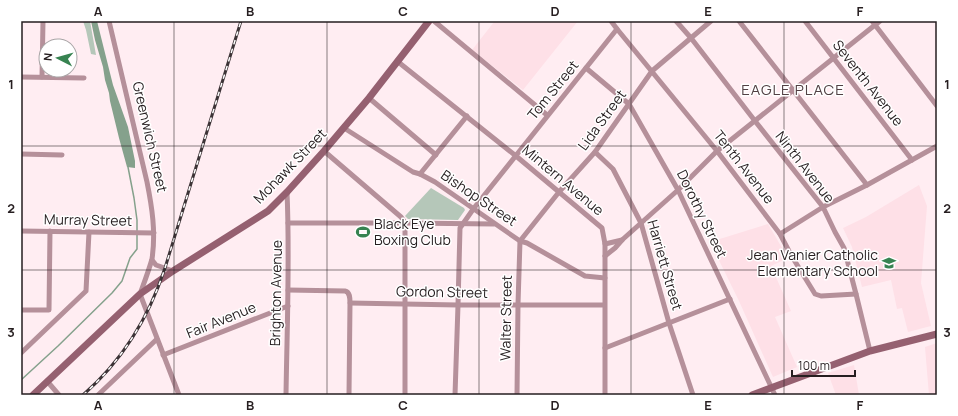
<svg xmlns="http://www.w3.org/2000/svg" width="958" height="416" viewBox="0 0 958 416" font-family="Manrope,sans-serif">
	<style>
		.built { fill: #fee0e7 }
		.green { fill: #b5c7b9 }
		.water { fill: #85a18c }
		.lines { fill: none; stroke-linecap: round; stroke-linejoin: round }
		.stream { stroke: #85a18c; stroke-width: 1.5 }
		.street { stroke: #b5909a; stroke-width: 5 }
		.secondary { stroke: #956070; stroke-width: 7 }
		.rail-casing { stroke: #3c3336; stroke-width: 3 }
		.rail { stroke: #fff; stroke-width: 1.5; stroke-dasharray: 4.5; stroke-linecap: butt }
		.grid { fill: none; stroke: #261e20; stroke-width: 1; stroke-opacity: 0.55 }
		.labels { text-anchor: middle; stroke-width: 3; stroke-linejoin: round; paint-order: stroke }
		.street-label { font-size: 14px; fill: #261e20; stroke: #fff }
		.poi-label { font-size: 14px; fill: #261e20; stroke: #fff; text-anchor: start }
		.neighbourhood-label { font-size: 15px; letter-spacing: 1px; fill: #514044; stroke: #fff }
		.neatline { fill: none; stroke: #261e20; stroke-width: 1.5 }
		.grid-label { font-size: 13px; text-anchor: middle; font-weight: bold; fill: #261e20 }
	</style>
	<rect width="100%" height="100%" fill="#ffedf2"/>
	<g class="built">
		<path d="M 493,21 L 578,21 L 523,90 L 472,50 L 494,22 Z"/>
		<path d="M 919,185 L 927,206 L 921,283 L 931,326 L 908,332 L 902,308 L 897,309 L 891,280 L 862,287 L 852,247 L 843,228 L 866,217 Z"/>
		<path d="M 768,224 L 788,258 L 771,266 L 791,311 L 775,317 L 797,367 L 773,377 L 739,301 L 710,242 Z"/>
		<path d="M 937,343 L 937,395 L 929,395 L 925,347 Z"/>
		<path d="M 854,365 L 859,395 L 836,395 L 828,373 Z"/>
	</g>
	<g class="green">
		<path d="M 83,21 L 90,21 L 96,55 L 91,54 L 86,30 Z"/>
		<path d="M 431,188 L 464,208 L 465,210 L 458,220 L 408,219 L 405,216 Z"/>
	</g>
	<path class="water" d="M 91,21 L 97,21 L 113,85 L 128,127 L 135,161 L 135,168 L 127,167 L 119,138 L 110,101 L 109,93 L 105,80 L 103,67 L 95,40 Z"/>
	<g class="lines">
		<path class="stream" d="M 21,380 L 58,346 L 112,293 L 122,281 L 130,258 L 137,249 L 137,220 L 134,198 L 128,167"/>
		<g class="street">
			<path d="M 109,21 L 147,182 C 152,207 156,232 152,259 C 149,270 144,283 140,294 L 179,395"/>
			<path d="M 434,21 L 547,115"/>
			<path d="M 611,21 L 617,29 L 717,151 L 780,234 L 791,255 L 815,294 L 821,296 L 856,294"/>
			<path d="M 676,21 L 691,38 L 755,121 L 823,207 L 835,232 L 844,248 L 856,294 L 870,351"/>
			<path d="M 739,21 L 867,185"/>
			<path d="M 805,21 L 912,160"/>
			<path d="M 872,21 L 937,106"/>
			<path d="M 397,61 L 516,156 L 602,228 L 605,244 L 605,395"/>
			<path d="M 586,68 L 629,104 L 678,190 L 775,395"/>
			<path d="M 21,77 L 84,78"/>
			<path d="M 42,77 L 43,21"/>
			<path d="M 369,98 L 436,155"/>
			<path d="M 344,128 L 413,172 L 420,174 L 435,182 L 520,241 L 527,243 L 585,276 L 605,278"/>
			<path d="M 324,151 L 401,217 L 405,223 L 405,395"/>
			<path d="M 595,152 L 613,169 L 641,223 L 669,323 L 693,395"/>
			<path d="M 21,154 L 62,155"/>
			<path d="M 420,174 L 467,116"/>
			<path d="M 288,223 L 405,223 L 494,224"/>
			<path d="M 21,231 L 154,233"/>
			<path d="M 780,234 L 823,207 L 867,185 L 937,146"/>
			<path d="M 520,241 L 559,192 L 595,152 L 652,71 L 711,21"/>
			<path d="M 605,244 L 622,240"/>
			<path d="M 605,256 L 615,248 L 622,240 L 678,190 L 717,151 L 880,21"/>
			<path d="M 152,260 L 156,265 L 173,271"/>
			<path d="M 288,290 L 345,291 C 350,292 350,298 350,303 L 349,395"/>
			<path d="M 350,303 L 458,305 L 604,305"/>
			<path d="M 21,310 L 49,310 L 50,231"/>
			<path d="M 605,348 L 730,299"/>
			<path d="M 21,353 L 86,291 L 89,232"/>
			<path d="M 163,355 L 288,306"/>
			<path d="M 47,381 L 59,395"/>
			<path d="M 98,395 L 157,339"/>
			<path d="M 286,395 C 287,327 290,259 287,192"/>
			<path d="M 455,395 L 458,305 L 460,228 L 474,208 L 617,29"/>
			<path d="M 517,395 L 518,304 L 520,241"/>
		</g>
		<g class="secondary">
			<path d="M 33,395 L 140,294 L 173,271 L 268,211 L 287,192 L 324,151 L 369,98 L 429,21"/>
			<path d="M 752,395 L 870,351 L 937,334"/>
		</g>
		<defs>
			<path id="rail" d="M 83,395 C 122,361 149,317 165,268 L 241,21"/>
		</defs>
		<use href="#rail" class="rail-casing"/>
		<use href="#rail" class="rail"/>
	</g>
	<path class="grid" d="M 174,21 L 174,395M 327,21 L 327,395M 479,21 L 479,395M 631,21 L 631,395M 784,21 L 784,395M 21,146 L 937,146M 21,270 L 937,270"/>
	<defs>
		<symbol id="stadium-bare" viewBox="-9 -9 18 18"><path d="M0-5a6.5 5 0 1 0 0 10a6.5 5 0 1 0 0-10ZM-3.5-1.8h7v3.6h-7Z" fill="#378351" stroke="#fff" stroke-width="2.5" paint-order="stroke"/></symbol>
		<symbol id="school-bare" viewBox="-9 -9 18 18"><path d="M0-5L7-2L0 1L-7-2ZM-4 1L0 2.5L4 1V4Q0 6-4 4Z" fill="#378351" stroke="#fff" stroke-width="2.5" paint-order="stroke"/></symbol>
	</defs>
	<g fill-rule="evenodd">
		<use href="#stadium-bare" x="353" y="222" width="20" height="20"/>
		<use href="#school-bare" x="879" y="253" width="20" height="20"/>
	</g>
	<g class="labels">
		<g class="street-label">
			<text transform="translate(868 83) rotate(52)" y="5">Seventh Avenue</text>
			<text transform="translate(553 90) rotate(-51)" y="5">Tom Street</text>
			<text transform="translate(602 120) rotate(-54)" y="5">Lida Street</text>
			<text transform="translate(150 137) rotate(77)" y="5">Greenwich Street</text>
			<text transform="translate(290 166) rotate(-46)" y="5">Mohawk Street</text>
			<text transform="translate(744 167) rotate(52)" y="5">Tenth Avenue</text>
			<text transform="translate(805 167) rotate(52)" y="5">Ninth Avenue</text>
			<text transform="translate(563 180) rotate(40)" y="5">Mintern Avenue</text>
			<text transform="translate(479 198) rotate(34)" y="5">Bishop Street</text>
			<text transform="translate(702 214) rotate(64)" y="5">Dorothy Street</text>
			<text transform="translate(88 220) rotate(1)" y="5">Murray Street</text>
			<text transform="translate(665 265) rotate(74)" y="5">Harriett Street</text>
			<text transform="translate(442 292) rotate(1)" y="5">Gordon Street</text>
			<text transform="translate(276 293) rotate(-89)" y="5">Brighton Avenue</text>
			<text transform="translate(506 318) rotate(-89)" y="5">Walter Street</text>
			<text transform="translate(221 320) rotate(-22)" y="5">Fair Avenue</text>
		</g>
		<g class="poi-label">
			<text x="374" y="229">Black Eye<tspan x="374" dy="16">Boxing Club</tspan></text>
			<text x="878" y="260" text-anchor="end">Jean Vanier Catholic<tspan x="878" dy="16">Elementary School</tspan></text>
		</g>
		<g class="neighbourhood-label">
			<text x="793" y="95">EAGLE PLACE</text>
		</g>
	</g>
	<rect width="958" height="416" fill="none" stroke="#ffffff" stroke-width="44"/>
	<g transform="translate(58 58) rotate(276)"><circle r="19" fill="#ffffff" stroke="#a8a5a6"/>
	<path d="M0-3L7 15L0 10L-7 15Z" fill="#378351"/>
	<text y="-6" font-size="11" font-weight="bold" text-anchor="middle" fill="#261e20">N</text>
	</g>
	<path d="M792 370v6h63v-6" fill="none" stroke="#261e20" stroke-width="2"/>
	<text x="798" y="370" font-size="12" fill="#261e20" stroke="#ffffff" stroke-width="3" paint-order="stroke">100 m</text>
	<rect x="22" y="22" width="914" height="372" class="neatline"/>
	<g class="grid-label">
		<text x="98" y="16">A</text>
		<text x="250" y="16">B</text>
		<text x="403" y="16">C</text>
		<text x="555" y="16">D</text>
		<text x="708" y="16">E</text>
		<text x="860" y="16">F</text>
		<text x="11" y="89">1</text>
		<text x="947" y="89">1</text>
		<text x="11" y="213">2</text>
		<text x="947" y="213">2</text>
		<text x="11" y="337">3</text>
		<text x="947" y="337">3</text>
		<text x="98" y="410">A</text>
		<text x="250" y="410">B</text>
		<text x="403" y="410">C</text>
		<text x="555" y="410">D</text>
		<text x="708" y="410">E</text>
		<text x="860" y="410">F</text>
	</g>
</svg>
